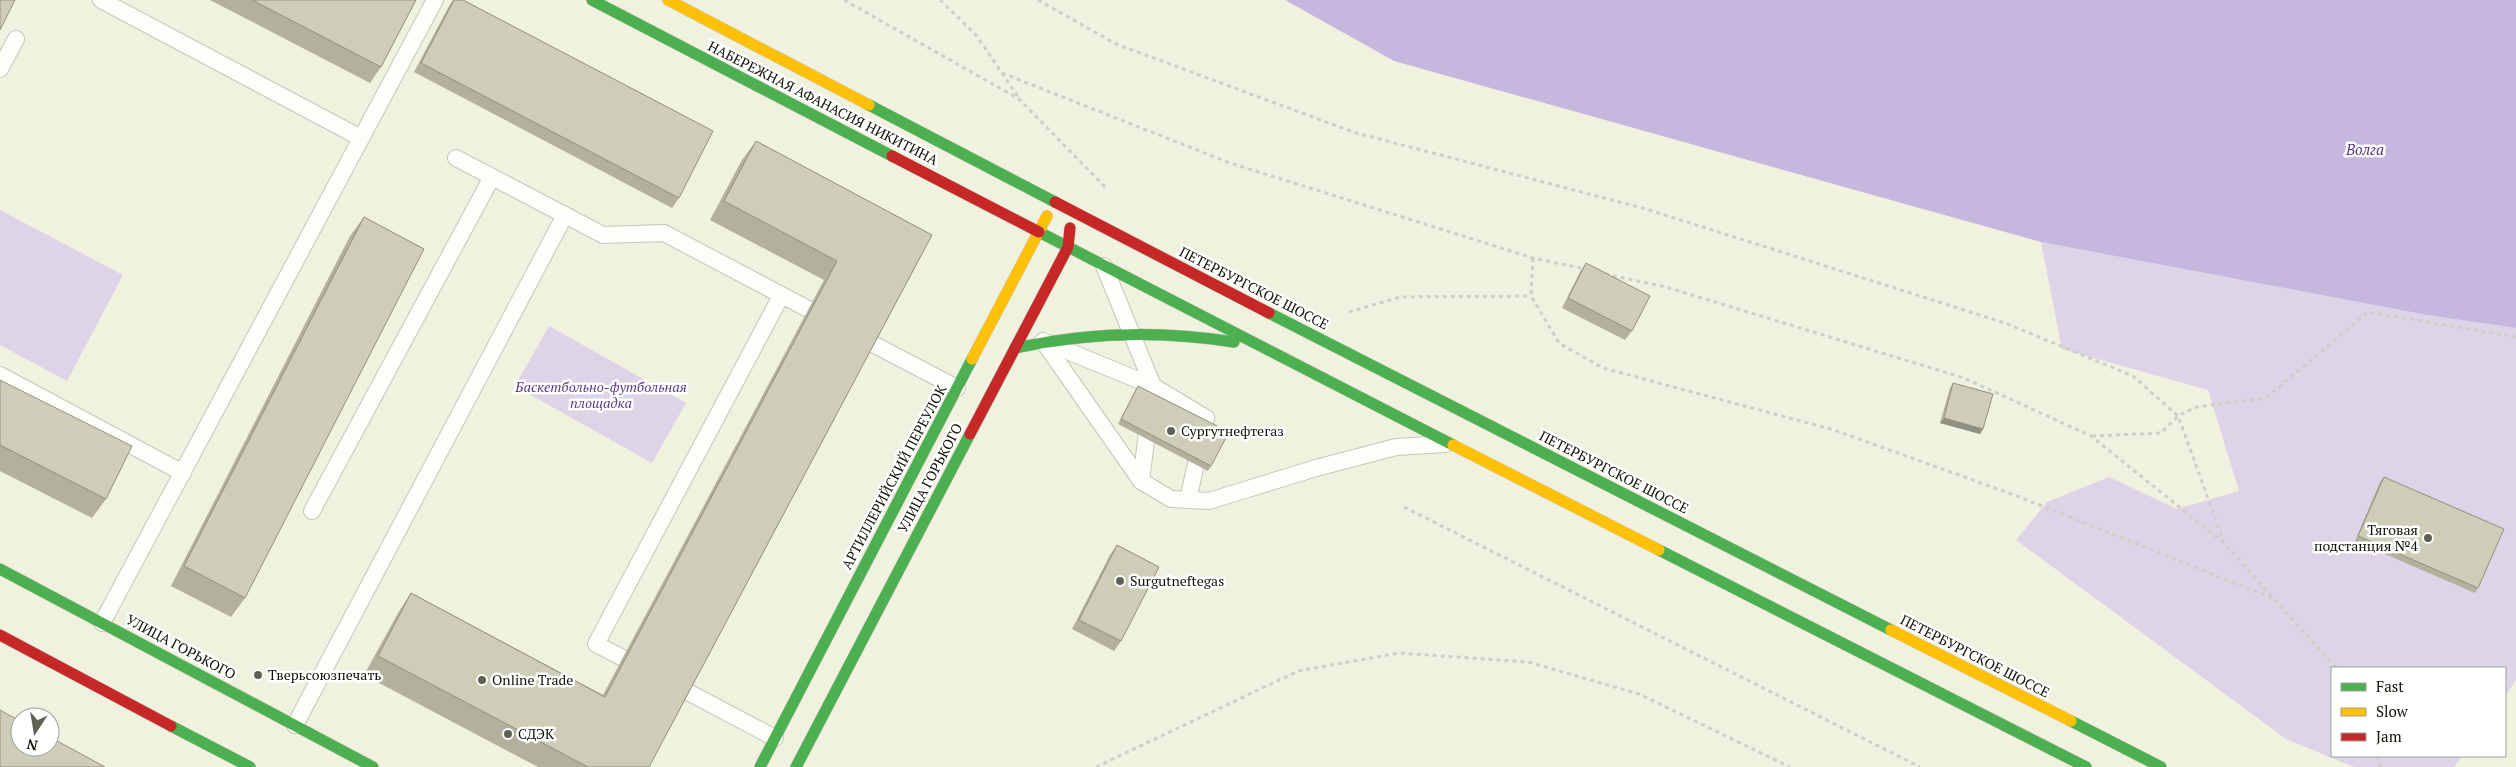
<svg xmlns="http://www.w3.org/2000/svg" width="2516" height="767" viewBox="0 0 2516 767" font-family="'PT Serif',serif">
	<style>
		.green { fill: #dcd4e7 }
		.water { fill: #c6b7df }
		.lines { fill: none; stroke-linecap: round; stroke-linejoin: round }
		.lane-casing { stroke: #c6c7b8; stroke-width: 18 }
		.fast-casing { stroke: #c6c7b8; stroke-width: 12 }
		.slow-casing { stroke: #c6c7b8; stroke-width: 12 }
		.jam-casing { stroke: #c6c7b8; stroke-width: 12 }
		.path { stroke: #cfcfca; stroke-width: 3; stroke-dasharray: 4 4; stroke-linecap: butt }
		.lane { stroke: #fdfdfa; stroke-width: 16 }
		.fast { stroke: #4caf50; stroke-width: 11 }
		.slow { stroke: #ffc107; stroke-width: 11 }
		.jam { stroke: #c62828; stroke-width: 11 }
		.wall { fill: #b1b19e }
		.shaded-wall { fill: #909081 }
		.building { fill: #ceceb8; stroke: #909081 }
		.poi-dot { fill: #606053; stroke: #fff; stroke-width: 2 }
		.labels { text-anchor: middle; stroke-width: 5; stroke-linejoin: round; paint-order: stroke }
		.street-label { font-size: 14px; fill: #121207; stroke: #fff }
		.park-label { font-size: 14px; font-style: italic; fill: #5a3b89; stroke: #fff }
		.poi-label { font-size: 14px; fill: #121207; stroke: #fff; text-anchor: start }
		.water-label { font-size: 15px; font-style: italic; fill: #543583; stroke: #fff }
	</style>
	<rect width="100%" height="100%" fill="#f1f1e0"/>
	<g class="green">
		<path d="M 0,210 L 123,275 L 67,381 L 0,345 Z"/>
		<path d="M 2041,242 L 2427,315 L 2516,328 L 2516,680 L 2505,696 L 2505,668 L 2332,668 L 2332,756 L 2462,756 L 2454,767 L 2354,767 L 2286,739 L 2016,540 L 2047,502 L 2109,477 L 2177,509 L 2239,491 L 2208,390 L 2062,349 Z"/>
		<path d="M 549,326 L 686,403 L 652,463 L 515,386 Z"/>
	</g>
	<path class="water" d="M 1285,0 L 2516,0 L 2516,328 L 2427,315 L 2041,242 L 1394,61 Z"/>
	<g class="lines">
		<defs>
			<g id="lane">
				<path d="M 101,0 L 361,138"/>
				<path d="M 0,69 L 16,39"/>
				<path d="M 456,158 L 603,235 L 664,233 L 808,309"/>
				<path d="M 1104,266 L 1153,386 L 1152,392"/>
				<path d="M 1043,341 L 1141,481 L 1171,499 L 1209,501 L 1316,468 L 1396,447 L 1445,444"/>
				<path d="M 871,343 L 957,388"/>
				<path d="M 1048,343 L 1153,386 L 1206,418 L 1188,500"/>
				<path d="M 0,375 L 183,473"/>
				<path d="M 1141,481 L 1149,417"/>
				<path d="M 312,511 L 492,177"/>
				<path d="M 102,623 L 435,0"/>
				<path d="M 623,658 L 596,644 L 781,296"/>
				<path d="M 686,691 L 775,738"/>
				<path d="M 295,725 L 565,215"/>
			</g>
			<g id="fast">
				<path d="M 592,0 L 892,156"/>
				<path d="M 869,105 L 1055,202"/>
				<path d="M 1039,232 L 1453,445"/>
				<path d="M 1269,313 L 1891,630"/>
				<path d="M 1015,348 C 1089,332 1160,330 1234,342"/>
				<path d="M 1659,550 L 2086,767"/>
				<path d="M 0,569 L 373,767"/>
				<path d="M 2071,721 L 2161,767"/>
				<path d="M 171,726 L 250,767"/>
				<path d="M 760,767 L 972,359"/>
				<path d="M 796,767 L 970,434"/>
			</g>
			<g id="slow">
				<path d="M 668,0 L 869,105"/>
				<path d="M 972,359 L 1047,216"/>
				<path d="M 1453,445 L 1659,550"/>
				<path d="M 1891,630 L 2071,721"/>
			</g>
			<g id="jam">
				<path d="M 892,156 L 1039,232"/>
				<path d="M 1055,202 L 1269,313"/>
				<path d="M 970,434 L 1068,247 L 1070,228"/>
				<path d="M 0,635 L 171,726"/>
			</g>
		</defs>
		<use href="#lane" class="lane-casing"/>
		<use href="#fast" class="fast-casing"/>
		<use href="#slow" class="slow-casing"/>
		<use href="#jam" class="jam-casing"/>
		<g class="path">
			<path d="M 844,0 L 1019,99 L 1106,188"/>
			<path d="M 940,0 L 976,35 L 1019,98"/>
			<path d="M 1038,0 L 1116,44 L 1353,132 L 1646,209 L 2005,323 L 2133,376 L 2178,416 L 2224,542"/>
			<path d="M 1002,73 L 1230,163 L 1533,258 L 1585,269"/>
			<path d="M 1533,258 L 1531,296 L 1559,343 L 1603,368 L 1834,430 L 2017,496 L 2272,598"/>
			<path d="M 1605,274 L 1666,287 L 1964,378 L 2091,436 L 2224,543 L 2336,668"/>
			<path d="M 1349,312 L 1400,297 L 1531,296"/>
			<path d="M 2092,436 L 2161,433 L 2178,416 L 2196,407 L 2266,398 L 2368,312 L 2516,337"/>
			<path d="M 1404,507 L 1920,767"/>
			<path d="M 2377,756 L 2381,767"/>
			<path d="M 1096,767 L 1298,671 L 1399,653 L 1528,662 L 1639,694 L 1790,767"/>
		</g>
		<use href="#lane" class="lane"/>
		<use href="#fast" class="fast"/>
		<use href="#slow" class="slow"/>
		<use href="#jam" class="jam"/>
	</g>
	<g class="wall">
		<path d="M 210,0 L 416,0 L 381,67 L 370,83 Z"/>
		<path d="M 453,0 L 463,0 L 679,198 L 672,208 L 414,72 L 449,6 Z"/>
		<path d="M 756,141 L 932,235 L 649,767 L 538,767 L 364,675 L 398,613 L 411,593 L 603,695 L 824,280 L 710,220 L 742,160 Z"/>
		<path d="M 364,217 L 245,598 L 231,617 L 171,586 L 350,236 Z"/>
		<path d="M 1586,263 L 1632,331 L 1625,340 L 1562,308 L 1580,272 Z"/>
		<path d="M 0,380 L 106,499 L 92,518 L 0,471 Z"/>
		<path d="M 1953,383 L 1980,434 L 1940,423 L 1950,388 Z"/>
		<path d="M 1138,386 L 1211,466 L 1208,471 L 1118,424 L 1135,391 Z"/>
		<path d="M 2384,477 L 2478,588 L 2475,593 L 2355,541 L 2380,482 Z"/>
		<path d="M 1117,545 L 1121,641 L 1114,651 L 1072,629 L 1110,555 Z"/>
	</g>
	<path class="shaded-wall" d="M 1944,418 L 1983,429 L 1980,434 L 1940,423 Z"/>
	<g class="building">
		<path d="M 0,0 L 15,0 L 0,30 Z"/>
		<path d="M 252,0 L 416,0 L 381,67 Z"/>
		<path d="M 454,0 L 463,0 L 713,131 L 679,198 L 421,63 Z"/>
		<path d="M 756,141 L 932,235 L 649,767 L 588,767 L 378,656 L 411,593 L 605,697 L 837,261 L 724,201 Z"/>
		<path d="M 364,217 L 424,249 L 245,598 L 184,566 Z"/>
		<path d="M 1586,263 L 1650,296 L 1632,331 L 1568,298 Z"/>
		<path d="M 0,380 L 132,446 L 106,499 L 0,445 Z"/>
		<path d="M 1953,383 L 1993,394 L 1983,429 L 1944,418 Z"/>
		<path d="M 1138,386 L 1229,432 L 1211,466 L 1121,419 Z"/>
		<path d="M 2384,477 L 2504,529 L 2478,588 L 2358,536 Z"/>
		<path d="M 1117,545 L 1159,567 L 1121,641 L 1079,620 Z"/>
		<path d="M 0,710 L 20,721 L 20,747 L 50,747 L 50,737 L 105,767 L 0,767 Z"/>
	</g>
	<g class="poi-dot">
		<circle cx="1171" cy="431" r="5"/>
		<circle cx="2428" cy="538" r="5"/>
		<circle cx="1120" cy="581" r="5"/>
		<circle cx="258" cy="675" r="5"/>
		<circle cx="482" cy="680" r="5"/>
		<circle cx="508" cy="734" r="5"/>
	</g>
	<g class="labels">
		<g class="street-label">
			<text transform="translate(823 103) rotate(27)" y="5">НАБЕРЕЖНАЯ АФАНАСИЯ НИКИТИНА</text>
			<text transform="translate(1254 288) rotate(27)" y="5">ПЕТЕРБУРГСКОЕ ШОССЕ</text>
			<text transform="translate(1614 472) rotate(27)" y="5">ПЕТЕРБУРГСКОЕ ШОССЕ</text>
			<text transform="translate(894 477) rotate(-62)" y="5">АРТИЛЛЕРИЙСКИЙ ПЕРЕУЛОК</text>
			<text transform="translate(930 478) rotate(-62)" y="5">УЛИЦА ГОРЬКОГО</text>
			<text transform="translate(181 647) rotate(28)" y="5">УЛИЦА ГОРЬКОГО</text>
			<text transform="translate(1975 656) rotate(27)" y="5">ПЕТЕРБУРГСКОЕ ШОССЕ</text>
		</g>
		<g class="park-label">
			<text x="601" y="392">Баскетбольно-футбольная<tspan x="601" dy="16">площадка</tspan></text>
		</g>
		<g class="poi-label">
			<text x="1181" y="436">Сургутнефтегаз</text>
			<text x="2418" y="535" text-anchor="end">Тяговая<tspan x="2418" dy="16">подстанция №4</tspan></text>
			<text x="1130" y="586">Surgutneftegas</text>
			<text x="268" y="680">Тверьсоюзпечать</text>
			<text x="492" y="685">Online Trade</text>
			<text x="518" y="739">СДЭК</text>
		</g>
		<g class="water-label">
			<text x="2365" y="155">Волга</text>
		</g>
	</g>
	<rect x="2331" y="667" width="175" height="90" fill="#ffffff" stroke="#a0a09c"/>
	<rect x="2341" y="683" width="25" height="8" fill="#4caf50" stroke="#a0a09c"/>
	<text x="2376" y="692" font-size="15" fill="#121207">Fast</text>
	<rect x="2341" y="708" width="25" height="8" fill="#ffc107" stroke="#a0a09c"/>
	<text x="2376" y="717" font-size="15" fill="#121207">Slow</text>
	<rect x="2341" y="733" width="25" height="8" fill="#c62828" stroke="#a0a09c"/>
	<text x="2376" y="742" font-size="15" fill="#121207">Jam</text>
	<g transform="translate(35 732) rotate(192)"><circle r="24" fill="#ffffff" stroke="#a0a09c"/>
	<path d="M0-4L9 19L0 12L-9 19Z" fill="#606053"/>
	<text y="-8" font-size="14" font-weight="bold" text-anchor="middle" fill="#121207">N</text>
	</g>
</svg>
